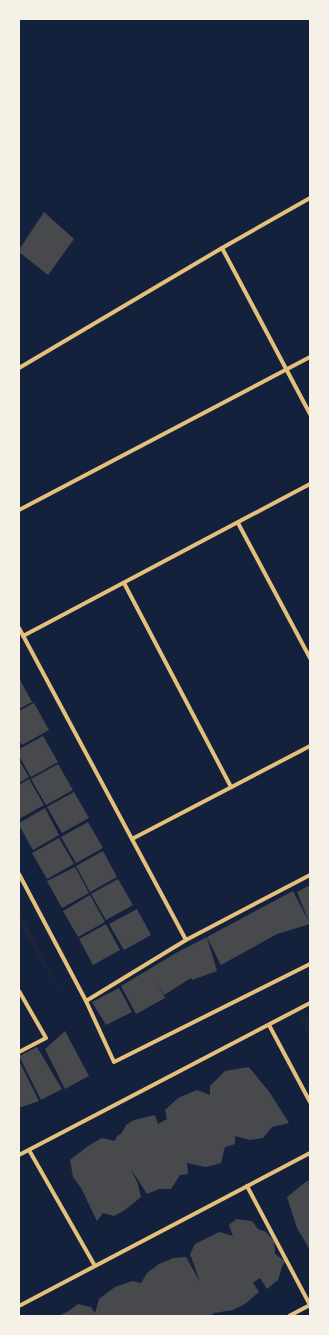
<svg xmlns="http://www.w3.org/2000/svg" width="329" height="1335" viewBox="0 0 329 1335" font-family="Barlow,sans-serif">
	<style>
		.green { fill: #1d2539 }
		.building { fill: #48494c }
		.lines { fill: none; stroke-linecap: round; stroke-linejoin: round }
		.minor { stroke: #e5c07b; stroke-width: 4 }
	</style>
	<rect width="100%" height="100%" fill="#14213d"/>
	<g class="green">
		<path d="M 19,911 L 69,1008 L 19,923 Z"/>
		<path d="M 310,1014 L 310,1040 L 299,1020 Z"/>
	</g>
	<g class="building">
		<path d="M 44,212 L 74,239 L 48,275 L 19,252 L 19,250 Z"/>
		<path d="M 19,678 L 32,702 L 19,709 Z"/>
		<path d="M 34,703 L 49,730 L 22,745 L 19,740 L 19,711 Z"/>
		<path d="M 43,736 L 58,762 L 31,777 L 19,756 L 19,749 Z"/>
		<path d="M 19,760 L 29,777 L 19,783 Z"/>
		<path d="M 58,764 L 73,790 L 46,805 L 31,779 Z"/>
		<path d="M 29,779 L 44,805 L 19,819 L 19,785 Z"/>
		<path d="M 74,792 L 89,818 L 62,833 L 47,807 Z"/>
		<path d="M 45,808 L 59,835 L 33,850 L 19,825 L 19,823 Z"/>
		<path d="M 88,822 L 103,848 L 76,863 L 61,837 Z"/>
		<path d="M 59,838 L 74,864 L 47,879 L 32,853 Z"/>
		<path d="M 103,851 L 117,877 L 90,892 L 76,866 Z"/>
		<path d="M 75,867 L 89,893 L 62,908 L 47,881 Z"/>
		<path d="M 118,879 L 133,905 L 106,920 L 91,894 Z"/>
		<path d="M 310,885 L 310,924 L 277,934 L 221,965 L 207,937 L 293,891 L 309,922 L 297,892 Z"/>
		<path d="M 90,895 L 105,922 L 78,937 L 63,911 Z"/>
		<path d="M 137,909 L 151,935 L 124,950 L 109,924 Z"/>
		<path d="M 106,924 L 120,950 L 93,965 L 79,939 Z"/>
		<path d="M 207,937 L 217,971 L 192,980 L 191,978 L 164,995 L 155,979 L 165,998 L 136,1014 L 121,986 L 176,953 Z"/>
		<path d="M 119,988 L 132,1012 L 106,1025 L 92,1002 Z"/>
		<path d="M 65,1031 L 89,1076 L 65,1089 L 45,1049 Z"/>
		<path d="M 37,1047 L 62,1089 L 41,1100 L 19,1056 Z"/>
		<path d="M 19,1061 L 39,1101 L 19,1108 Z"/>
		<path d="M 249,1067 L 270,1093 L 289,1123 L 272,1127 L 263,1138 L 250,1140 L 235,1136 L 235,1144 L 225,1147 L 221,1163 L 206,1167 L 187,1163 L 188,1174 L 180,1175 L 171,1189 L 159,1189 L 147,1194 L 131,1169 L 138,1184 L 141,1197 L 125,1210 L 114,1216 L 103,1213 L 97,1221 L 81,1188 L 73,1177 L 70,1160 L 88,1146 L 102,1138 L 115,1141 L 117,1136 L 122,1133 L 126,1125 L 134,1120 L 155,1115 L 158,1124 L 167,1119 L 165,1110 L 178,1098 L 197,1090 L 210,1095 L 210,1086 L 225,1071 Z"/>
		<path d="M 307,1181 L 310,1181 L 310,1250 L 297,1228 L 287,1197 Z"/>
		<path d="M 236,1219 L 252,1221 L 258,1229 L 266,1232 L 274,1241 L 275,1254 L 285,1261 L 282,1267 L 278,1280 L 267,1289 L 260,1278 L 253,1283 L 259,1292 L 245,1304 L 233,1310 L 214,1313 L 210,1316 L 58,1316 L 67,1312 L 78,1304 L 91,1307 L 95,1313 L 99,1299 L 115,1287 L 132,1281 L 141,1283 L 147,1273 L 159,1264 L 173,1258 L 186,1257 L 200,1282 L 190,1254 L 195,1244 L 219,1232 L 233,1236 L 229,1225 Z"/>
	</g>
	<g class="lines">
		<g class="minor">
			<path d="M 222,248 L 310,414"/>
			<path d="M 19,368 L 222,248 L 310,198"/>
			<path d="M 19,510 L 310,357"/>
			<path d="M 238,523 L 310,658"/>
			<path d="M 124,583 L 231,787"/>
			<path d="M 19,628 L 186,940 L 310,875"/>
			<path d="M 23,636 L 310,484"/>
			<path d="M 132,839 L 310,746"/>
			<path d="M 19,874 L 86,1001 L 186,940"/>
			<path d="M 19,991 L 46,1038 L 19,1052"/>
			<path d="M 86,1001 L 114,1062 L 310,964"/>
			<path d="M 269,1025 L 310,1102"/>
			<path d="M 29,1150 L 95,1266"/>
			<path d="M 19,1155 L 310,1003"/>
			<path d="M 247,1186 L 310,1305"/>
			<path d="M 19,1306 L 310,1153"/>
			<path d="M 289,1316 L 310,1305"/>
		</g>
	</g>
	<rect width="329" height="1335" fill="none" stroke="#f6f1e7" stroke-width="40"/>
</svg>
